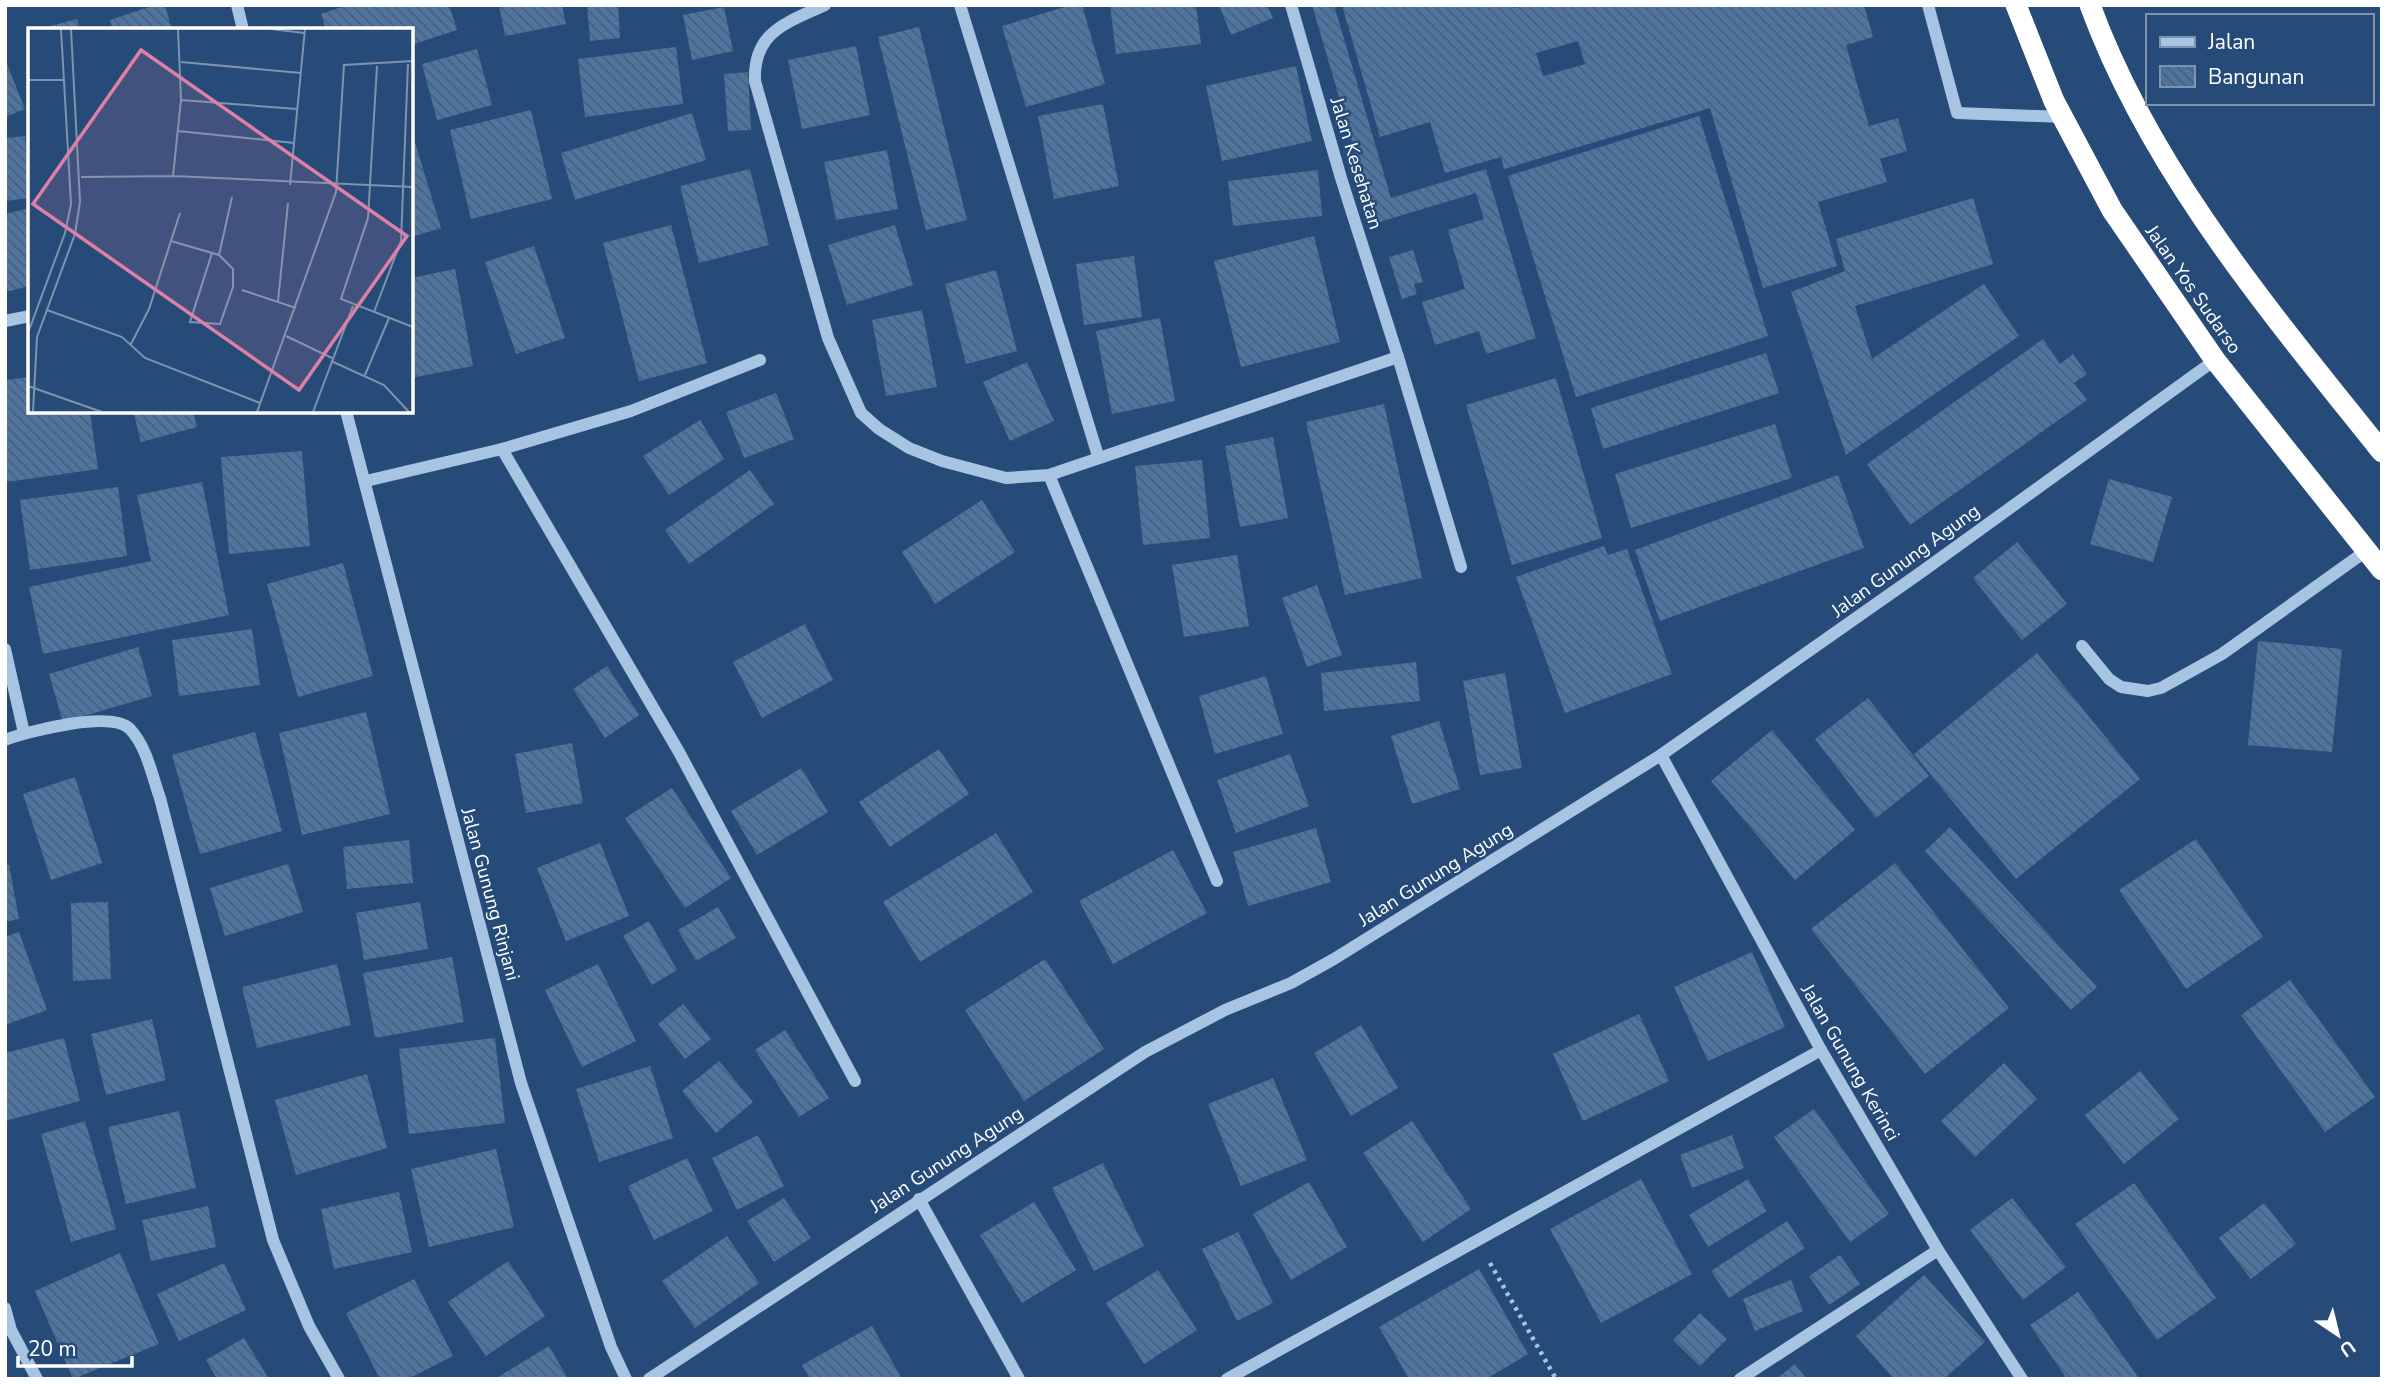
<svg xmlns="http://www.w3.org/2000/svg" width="2387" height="1384" viewBox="0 0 2387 1384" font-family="'Nunito Sans',sans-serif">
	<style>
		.building { fill: url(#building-back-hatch); fill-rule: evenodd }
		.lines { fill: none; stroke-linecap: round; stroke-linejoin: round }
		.path { stroke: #a8c4e3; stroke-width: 4.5; stroke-dasharray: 3.5 5; stroke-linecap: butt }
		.minor { stroke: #a8c4e3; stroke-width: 12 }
		.highway { stroke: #fff; stroke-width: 21 }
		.labels { text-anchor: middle; stroke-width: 5; stroke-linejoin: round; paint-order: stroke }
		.street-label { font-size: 19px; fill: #fff; stroke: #264b78 }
		.inset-road { fill: none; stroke: #7d93ae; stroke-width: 2 }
		.view { fill: #dd80a5; fill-opacity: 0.15; stroke: #dd80a5; stroke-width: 3.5 }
		.inset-edge { fill: none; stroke: #fff; stroke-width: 3.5 }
	</style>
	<defs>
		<pattern id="building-back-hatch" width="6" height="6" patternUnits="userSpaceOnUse" patternTransform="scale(1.75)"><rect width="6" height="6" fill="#4e75a1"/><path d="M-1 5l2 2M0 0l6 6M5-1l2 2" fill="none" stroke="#4d5e72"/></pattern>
	</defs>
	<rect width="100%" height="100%" fill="#264b78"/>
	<g class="building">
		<path d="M 155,5 L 165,5 L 172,30 L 113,30 L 110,20 Z"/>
		<path d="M 347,5 L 449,5 L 457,30 L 411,45 L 411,30 L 326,30 L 321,14 Z"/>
		<path d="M 499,5 L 562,5 L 566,24 L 505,36 Z"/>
		<path d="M 587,5 L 618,5 L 620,38 L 590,41 Z"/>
		<path d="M 1071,5 L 1082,5 L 1105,84 L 1026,107 L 1002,26 Z"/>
		<path d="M 1110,5 L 1196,5 L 1201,44 L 1116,54 Z"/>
		<path d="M 1219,5 L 1267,5 L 1273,18 L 1231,35 Z"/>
		<path d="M 1312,5 L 1334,5 L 1391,198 L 1486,169 L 1536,338 L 1486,354 L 1479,331 L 1435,345 L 1422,302 L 1465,289 L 1448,230 L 1484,219 L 1476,193 L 1376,223 Z"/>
		<path d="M 1342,5 L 1513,5 L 1514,8 L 1524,5 L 1864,5 L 1873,37 L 1846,45 L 1863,105 L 1869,126 L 1898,118 L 1907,151 L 1880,159 L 1887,182 L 1818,202 L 1837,266 L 1763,288 L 1710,108 L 1504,169 L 1501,157 L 1445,173 L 1430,122 L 1380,137 ZM 1578,41 L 1585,64 L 1543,76 L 1536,53 Z"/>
		<path d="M 724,7 L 733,51 L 692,60 L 683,15 Z"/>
		<path d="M 77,19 L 80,30 L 39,30 L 39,29 Z"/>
		<path d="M 919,27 L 967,220 L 926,230 L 878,37 Z"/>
		<path d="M 856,46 L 870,115 L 802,129 L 788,60 Z"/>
		<path d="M 676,47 L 683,104 L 585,117 L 578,59 Z"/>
		<path d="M 477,49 L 492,105 L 437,120 L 422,64 Z"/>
		<path d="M 5,59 L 25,109 L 5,117 Z"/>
		<path d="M 1296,66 L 1312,141 L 1222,161 L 1206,86 Z"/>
		<path d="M 748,72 L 751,130 L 728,131 L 724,74 Z"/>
		<path d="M 1103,104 L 1119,186 L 1054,199 L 1038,116 Z"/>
		<path d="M 531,110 L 552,199 L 471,219 L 450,130 Z"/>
		<path d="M 692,113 L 706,160 L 575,200 L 561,153 Z"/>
		<path d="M 1699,116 L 1768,336 L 1576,397 L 1508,176 Z"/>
		<path d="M 25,136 L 30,198 L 5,201 L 5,138 Z"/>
		<path d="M 414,139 L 441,228 L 411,237 L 411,140 Z"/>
		<path d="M 887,150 L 898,209 L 836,220 L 824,162 Z"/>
		<path d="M 750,169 L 769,245 L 699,263 L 680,186 Z"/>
		<path d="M 1318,170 L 1322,216 L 1233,226 L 1228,181 Z"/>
		<path d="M 1973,198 L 1993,264 L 1855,306 L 1872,359 L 1984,284 L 2019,336 L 1846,455 L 1791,292 L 1845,271 L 1836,239 Z"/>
		<path d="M 30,208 L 30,286 L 5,292 L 5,214 Z"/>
		<path d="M 671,225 L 707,363 L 639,381 L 603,243 Z"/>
		<path d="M 895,225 L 913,285 L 847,305 L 828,245 Z"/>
		<path d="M 1314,236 L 1340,342 L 1241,367 L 1214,261 Z"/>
		<path d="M 534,246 L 565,338 L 516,354 L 485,262 Z"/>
		<path d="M 1413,250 L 1423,282 L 1414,284 L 1417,294 L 1402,299 L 1389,257 Z"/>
		<path d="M 1134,256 L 1142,317 L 1084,325 L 1076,264 Z"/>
		<path d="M 455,269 L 473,366 L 411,378 L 411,278 Z"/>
		<path d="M 996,270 L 1017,351 L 966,364 L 945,284 Z"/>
		<path d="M 922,310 L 937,387 L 886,396 L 872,320 Z"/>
		<path d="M 1160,318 L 1175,401 L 1112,414 L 1096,331 Z"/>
		<path d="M 2043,339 L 2060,364 L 2073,354 L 2087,374 L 2074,383 L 2087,400 L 1910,525 L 1867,464 Z"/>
		<path d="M 1766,353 L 1779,393 L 1603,449 L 1591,408 Z"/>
		<path d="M 1027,362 L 1054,421 L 1010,441 L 983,382 Z"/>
		<path d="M 30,377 L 30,411 L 90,411 L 98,469 L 7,482 L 5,380 Z"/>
		<path d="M 1556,378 L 1602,538 L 1512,565 L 1466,405 Z"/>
		<path d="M 776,393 L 794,439 L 744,458 L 726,412 Z"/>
		<path d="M 1384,404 L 1422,578 L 1345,595 L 1306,422 Z"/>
		<path d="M 133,411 L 193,411 L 197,427 L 141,442 Z"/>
		<path d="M 700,420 L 724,459 L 669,495 L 643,456 Z"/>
		<path d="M 1775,424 L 1792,478 L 1631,528 L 1615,474 Z"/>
		<path d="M 1273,437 L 1288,518 L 1240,527 L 1225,446 Z"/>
		<path d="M 302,451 L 310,546 L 229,554 L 221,457 Z"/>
		<path d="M 1202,460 L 1210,538 L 1143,545 L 1135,466 Z"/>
		<path d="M 750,470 L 774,504 L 689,564 L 665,530 Z"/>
		<path d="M 1838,475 L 1864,548 L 1660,621 L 1635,550 Z"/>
		<path d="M 2109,479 L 2172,497 L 2153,562 L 2090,544 Z"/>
		<path d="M 202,482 L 229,615 L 43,654 L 29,587 L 151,561 L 137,495 Z"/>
		<path d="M 118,487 L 127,556 L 30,570 L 20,500 Z"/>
		<path d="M 982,500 L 1015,552 L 935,604 L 902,552 Z"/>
		<path d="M 2017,542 L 2067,604 L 2022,640 L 1973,578 Z"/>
		<path d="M 1604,546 L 1608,555 L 1627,549 L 1672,674 L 1565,713 L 1516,577 Z"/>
		<path d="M 1237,555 L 1249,626 L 1184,637 L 1172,565 Z"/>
		<path d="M 343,563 L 373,676 L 298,697 L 267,584 Z"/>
		<path d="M 1317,585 L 1342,655 L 1307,667 L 1282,598 Z"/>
		<path d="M 805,624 L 833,680 L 762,718 L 733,662 Z"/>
		<path d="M 252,629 L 260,685 L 179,696 L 172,640 Z"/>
		<path d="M 2258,641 L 2342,649 L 2332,752 L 2248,745 Z"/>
		<path d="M 138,647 L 152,696 L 63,722 L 49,674 Z"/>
		<path d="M 2037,653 L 2140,779 L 2016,879 L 1914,754 Z"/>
		<path d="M 1416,662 L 1420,701 L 1324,711 L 1321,673 Z"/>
		<path d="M 607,666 L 639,715 L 605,738 L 573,689 Z"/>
		<path d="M 1505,673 L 1522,768 L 1480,775 L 1463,681 Z"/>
		<path d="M 1266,676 L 1283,734 L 1215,754 L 1199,696 Z"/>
		<path d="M 1868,698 L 1929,776 L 1876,818 L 1815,739 Z"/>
		<path d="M 366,712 L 390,814 L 302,835 L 279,733 Z"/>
		<path d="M 1439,721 L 1460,789 L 1412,804 L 1391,736 Z"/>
		<path d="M 1772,730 L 1855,830 L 1795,880 L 1711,781 Z"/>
		<path d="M 255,732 L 282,831 L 200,854 L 172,755 Z"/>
		<path d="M 572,743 L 583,803 L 526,813 L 515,754 Z"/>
		<path d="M 939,749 L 969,794 L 890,847 L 859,802 Z"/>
		<path d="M 1290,754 L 1309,806 L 1236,833 L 1217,780 Z"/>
		<path d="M 801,768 L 828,812 L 757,855 L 731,811 Z"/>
		<path d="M 75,777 L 102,863 L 51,880 L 23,794 Z"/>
		<path d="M 672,788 L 731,878 L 685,908 L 625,818 Z"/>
		<path d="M 1950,827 L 2097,987 L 2071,1010 L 1925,851 Z"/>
		<path d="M 1316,828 L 1331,882 L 1248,906 L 1233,852 Z"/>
		<path d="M 996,833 L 1033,892 L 920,962 L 883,902 Z"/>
		<path d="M 2196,839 L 2263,937 L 2186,989 L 2119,890 Z"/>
		<path d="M 409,840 L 413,883 L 347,889 L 343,847 Z"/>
		<path d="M 600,843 L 629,916 L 566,941 L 537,868 Z"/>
		<path d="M 1173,850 L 1207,913 L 1113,964 L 1079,901 Z"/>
		<path d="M 1895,863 L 2009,1008 L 1925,1074 L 1811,929 Z"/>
		<path d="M 288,864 L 303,912 L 225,936 L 210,888 Z"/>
		<path d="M 5,865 L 9,865 L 19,919 L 5,922 Z"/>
		<path d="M 108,902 L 111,979 L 73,981 L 71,903 Z"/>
		<path d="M 420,902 L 428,949 L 364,960 L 356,913 Z"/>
		<path d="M 718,907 L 736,938 L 696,961 L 678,930 Z"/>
		<path d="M 649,921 L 677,970 L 652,985 L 623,936 Z"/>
		<path d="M 19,932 L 47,1010 L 5,1025 L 5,937 Z"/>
		<path d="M 1752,952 L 1785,1027 L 1708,1061 L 1674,987 Z"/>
		<path d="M 452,957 L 464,1022 L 375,1038 L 363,973 Z"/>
		<path d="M 1045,959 L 1104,1049 L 1024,1101 L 965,1010 Z"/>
		<path d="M 337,964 L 351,1025 L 257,1048 L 242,987 Z"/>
		<path d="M 598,964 L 636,1041 L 582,1067 L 545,990 Z"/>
		<path d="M 2290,980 L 2375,1097 L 2325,1132 L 2241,1015 Z"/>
		<path d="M 683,1004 L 711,1039 L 685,1059 L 658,1024 Z"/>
		<path d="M 1639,1014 L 1669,1081 L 1583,1121 L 1553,1054 Z"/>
		<path d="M 152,1019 L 166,1080 L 106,1095 L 91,1034 Z"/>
		<path d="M 1361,1025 L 1398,1088 L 1351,1116 L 1314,1053 Z"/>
		<path d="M 785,1030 L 829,1098 L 799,1117 L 755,1050 Z"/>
		<path d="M 64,1038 L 80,1101 L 5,1121 L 5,1053 Z"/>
		<path d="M 495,1038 L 505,1123 L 409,1134 L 399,1049 Z"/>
		<path d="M 719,1061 L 753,1102 L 716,1133 L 682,1091 Z"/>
		<path d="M 2004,1063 L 2037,1099 L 1975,1157 L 1941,1121 Z"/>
		<path d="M 650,1066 L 673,1138 L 599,1162 L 576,1089 Z"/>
		<path d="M 2140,1071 L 2179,1119 L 2124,1164 L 2085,1115 Z"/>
		<path d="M 367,1074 L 387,1148 L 296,1175 L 275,1100 Z"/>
		<path d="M 1273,1078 L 1307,1160 L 1241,1186 L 1208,1104 Z"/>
		<path d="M 1814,1109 L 1889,1214 L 1850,1242 L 1774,1137 Z"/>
		<path d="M 179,1111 L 196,1188 L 126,1204 L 108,1127 Z"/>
		<path d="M 85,1121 L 116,1229 L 71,1242 L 41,1134 Z"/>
		<path d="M 1412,1121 L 1471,1209 L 1423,1242 L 1363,1153 Z"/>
		<path d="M 758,1135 L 784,1186 L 737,1210 L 712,1158 Z"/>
		<path d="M 1732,1135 L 1744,1168 L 1692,1188 L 1680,1155 Z"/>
		<path d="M 496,1149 L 514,1227 L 429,1247 L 411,1169 Z"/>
		<path d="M 687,1158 L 713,1211 L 654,1240 L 628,1186 Z"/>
		<path d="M 1103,1163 L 1144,1246 L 1094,1271 L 1052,1188 Z"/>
		<path d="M 1641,1179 L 1692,1274 L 1601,1323 L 1550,1229 Z"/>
		<path d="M 1748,1179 L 1767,1211 L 1708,1247 L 1689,1215 Z"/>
		<path d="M 1309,1182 L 1347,1247 L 1291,1280 L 1253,1214 Z"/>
		<path d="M 2134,1183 L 2216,1298 L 2157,1340 L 2075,1224 Z"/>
		<path d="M 399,1192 L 412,1252 L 334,1269 L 321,1209 Z"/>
		<path d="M 784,1198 L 811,1238 L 774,1262 L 747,1221 Z"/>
		<path d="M 2012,1198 L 2066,1267 L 2023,1300 L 1970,1230 Z"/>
		<path d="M 1034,1202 L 1076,1270 L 1022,1303 L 980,1235 Z"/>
		<path d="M 2264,1203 L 2296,1244 L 2251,1279 L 2219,1238 Z"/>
		<path d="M 208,1206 L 216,1247 L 151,1261 L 142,1220 Z"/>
		<path d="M 1787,1221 L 1805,1248 L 1729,1298 L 1711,1271 Z"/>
		<path d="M 1238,1232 L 1273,1303 L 1237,1321 L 1202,1249 Z"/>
		<path d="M 727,1236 L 759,1283 L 695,1328 L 662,1281 Z"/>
		<path d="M 120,1253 L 159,1344 L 73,1379 L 35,1291 Z"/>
		<path d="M 1840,1255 L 1860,1284 L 1829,1305 L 1809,1276 Z"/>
		<path d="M 508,1261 L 545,1316 L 486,1356 L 448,1302 Z"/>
		<path d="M 224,1263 L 246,1310 L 179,1341 L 157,1294 Z"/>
		<path d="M 1479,1269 L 1528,1354 L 1486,1379 L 1409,1379 L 1379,1327 Z"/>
		<path d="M 1158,1270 L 1197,1330 L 1144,1364 L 1106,1303 Z"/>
		<path d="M 1924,1275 L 1985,1342 L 1944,1379 L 1894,1379 L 1856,1336 Z"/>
		<path d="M 414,1279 L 453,1356 L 408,1379 L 380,1379 L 346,1313 Z"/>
		<path d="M 1791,1280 L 1803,1311 L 1755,1331 L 1743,1299 Z"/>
		<path d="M 2078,1292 L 2138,1377 L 2135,1379 L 2067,1379 L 2030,1325 Z"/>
		<path d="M 1700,1313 L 1727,1339 L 1700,1366 L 1673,1340 Z"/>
		<path d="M 872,1326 L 902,1379 L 810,1379 L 802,1365 Z"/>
		<path d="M 244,1338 L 269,1379 L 217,1379 L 206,1360 Z"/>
		<path d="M 549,1346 L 568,1379 L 495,1379 Z"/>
		<path d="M 1795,1364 L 1807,1379 L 1776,1379 Z"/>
	</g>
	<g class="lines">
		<path class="path" d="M 1490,1263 L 1556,1379"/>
		<g class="minor">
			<path d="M 237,5 L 243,30"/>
			<path d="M 825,5 C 786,23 753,32 755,81 L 828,338 L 861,413 L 879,429 L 909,448 L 942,461 L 1006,478 L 1049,475 L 1398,357 L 1341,178 L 1291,5"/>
			<path d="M 960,5 L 1098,456"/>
			<path d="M 1928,5 L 1957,113 L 2063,117"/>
			<path d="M 5,321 L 30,316"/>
			<path d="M 1398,357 L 1461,567"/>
			<path d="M 346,411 L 521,1083 L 611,1347 L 626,1379"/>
			<path d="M 502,449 L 679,752 L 855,1081"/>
			<path d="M 1049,475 L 1217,881"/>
			<path d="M 366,481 L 502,449 L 631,411 L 760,360"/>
			<path d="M 2082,646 L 2109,679 L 2121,687 L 2148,691 L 2161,688 L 2222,654 L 2366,551"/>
			<path d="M 5,649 L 24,733"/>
			<path d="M 5,740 C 29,731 111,710 130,729 C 147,747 152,776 160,798 L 273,1240 L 309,1326 L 339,1379"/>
			<path d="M 1661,755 L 1821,1050 L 1938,1250 L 2022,1379"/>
			<path d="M 919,1199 L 1019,1379"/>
			<path d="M 5,1308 L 11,1330 L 37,1379"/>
			<path d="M 649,1379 L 1145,1052 L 1225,1010 L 1291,983 L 1334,959 L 1661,755 L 1920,573 L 2215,360"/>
			<path d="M 1227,1379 L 1821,1050"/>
			<path d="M 1740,1379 L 1938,1250"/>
		</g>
		<g class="highway">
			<path d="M 2016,5 L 2054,101 L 2112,210 L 2215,360 L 2382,570"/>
			<path d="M 2090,5 C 2151,172 2272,314 2382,452"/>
		</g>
	</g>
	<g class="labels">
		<g class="street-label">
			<text transform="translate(1357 163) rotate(73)" y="7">Jalan Kesehatan</text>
			<text transform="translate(2194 289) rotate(55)" y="7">Jalan Yos Sudarso</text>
			<text transform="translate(1905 560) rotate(-36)" y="7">Jalan Gunung Agung</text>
			<text transform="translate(1435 874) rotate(-32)" y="7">Jalan Gunung Agung</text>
			<text transform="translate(491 894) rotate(75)" y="7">Jalan Gunung Rinjani</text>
			<text transform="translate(1851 1062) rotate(60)" y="7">Jalan Gunung Kerinci</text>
			<text transform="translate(946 1159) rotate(-33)" y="7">Jalan Gunung Agung</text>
		</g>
	</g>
	<g transform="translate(28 28)">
		<rect width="385" height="385" fill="#264b78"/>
		<path class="inset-road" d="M 243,1 L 276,5M 153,34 L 273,45M 349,38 L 340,190 L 313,271 L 385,299M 0,52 L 36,52M 153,72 L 269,81M 150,103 L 266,115M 145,148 L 153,72 L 150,1M 53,149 L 145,148 L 385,159M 262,157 L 277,1M 143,213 L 152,185M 191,227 L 204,169M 214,262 L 268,280M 250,273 L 260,175M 19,282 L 94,309 L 117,330 L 232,375M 346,284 L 373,213 L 380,36M 0,305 L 37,205 L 43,176 L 33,1M 258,308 L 304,330M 103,316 L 121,281 L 143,213 L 191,227 L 205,241 L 205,259 L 192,296 L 162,294 L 184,225M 303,333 L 356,357 L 381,384M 337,347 L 361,290M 0,358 L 74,384M 5,384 L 9,309 L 47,206 L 52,174 L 43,1M 229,384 L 308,164 L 316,37 L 385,33M 285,384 L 325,278"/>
		<path class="view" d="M 113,22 L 379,208 L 271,362 L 5,176 Z"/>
		<rect width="385" height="385" class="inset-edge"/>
	</g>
	<rect width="2387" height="1384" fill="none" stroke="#ffffff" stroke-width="14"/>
	<rect x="2146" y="14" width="228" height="91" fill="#264b78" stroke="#7d93ae" stroke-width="2"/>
	<rect x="2160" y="37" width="35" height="10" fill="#a8c4e3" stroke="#7d93ae" stroke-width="2"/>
	<text x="2208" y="49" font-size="21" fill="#ffffff">Jalan</text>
	<rect x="2160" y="66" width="35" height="21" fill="url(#building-back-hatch)" stroke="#7d93ae" stroke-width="2"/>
	<text x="2208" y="84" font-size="21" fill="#ffffff">Bangunan</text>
	<g transform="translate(2338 1335) rotate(145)" stroke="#264b78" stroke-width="5" paint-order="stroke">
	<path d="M0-5L12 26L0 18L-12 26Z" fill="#ffffff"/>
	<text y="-10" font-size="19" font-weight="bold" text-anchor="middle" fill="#ffffff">U</text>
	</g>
	<path d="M18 1356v10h114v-10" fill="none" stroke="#ffffff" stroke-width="3.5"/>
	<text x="28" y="1356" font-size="21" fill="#ffffff" stroke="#264b78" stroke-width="5" paint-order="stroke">20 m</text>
</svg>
